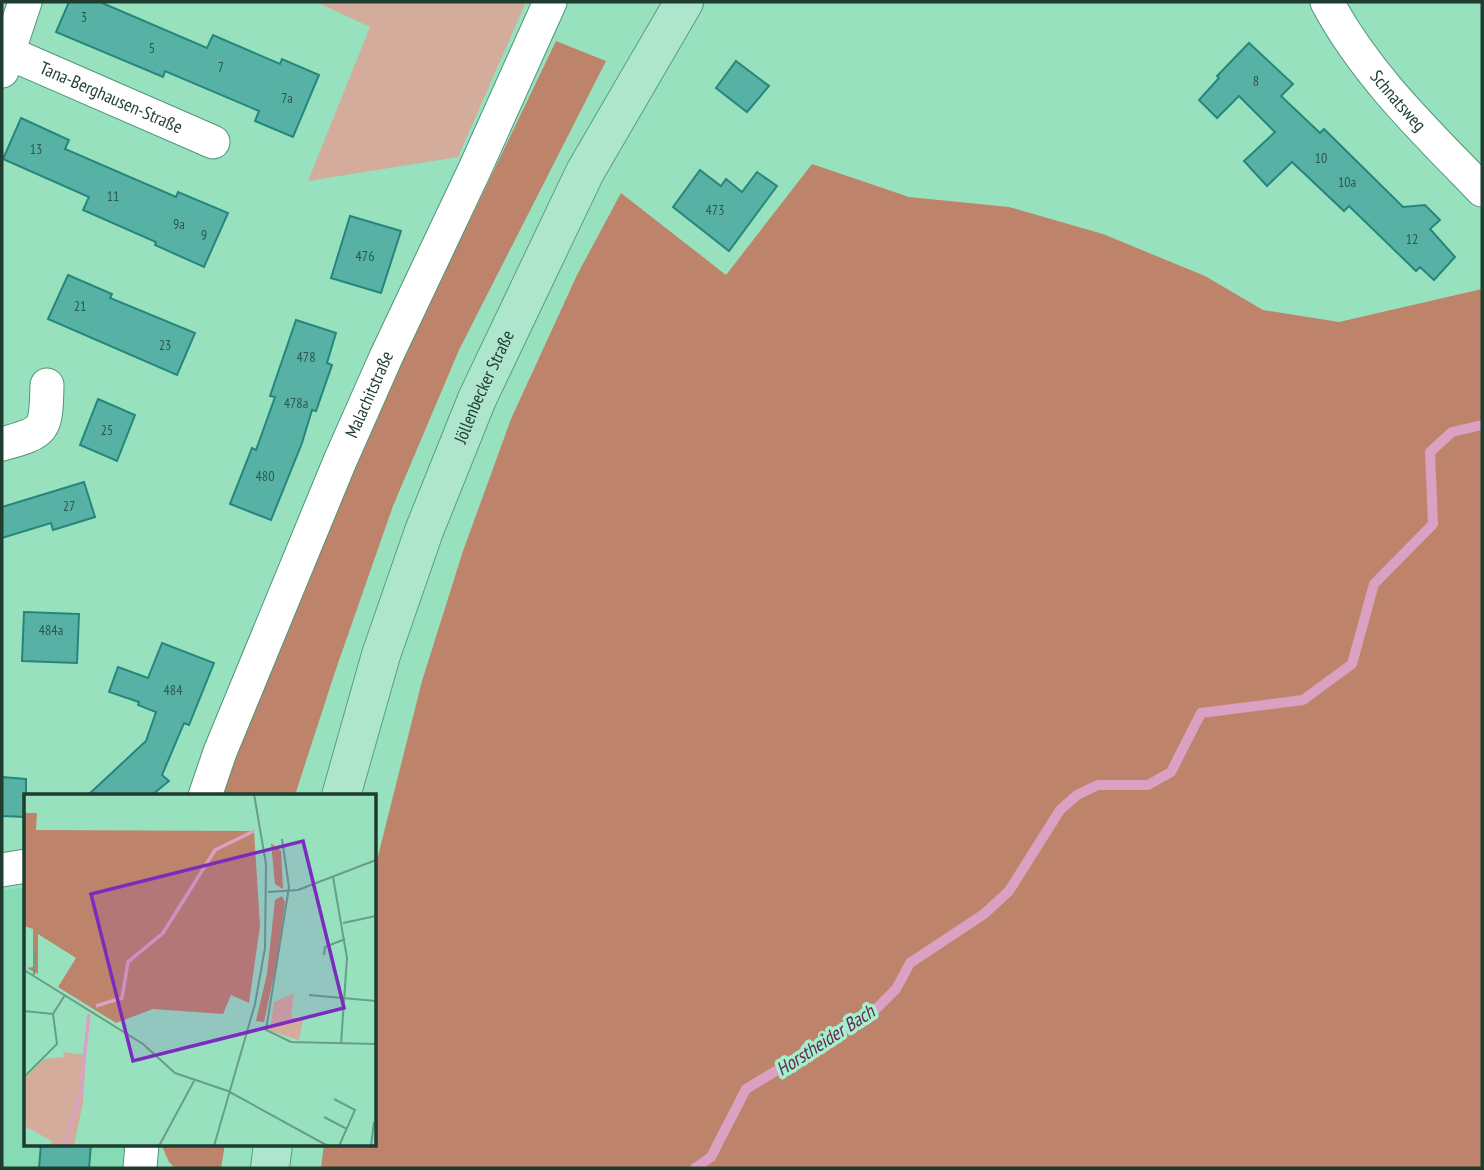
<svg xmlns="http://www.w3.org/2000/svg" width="1484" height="1170" viewBox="0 0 1484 1170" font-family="'PT Sans Narrow',sans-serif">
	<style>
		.built { fill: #86dab4 }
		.green { fill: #d4ac9c }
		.forest { fill: #be846b }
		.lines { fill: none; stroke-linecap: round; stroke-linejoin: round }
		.stream { stroke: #dba1c2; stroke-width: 10 }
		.building { fill: #58b1a5; stroke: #27867b; stroke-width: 2 }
		.minor-casing { stroke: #4e9677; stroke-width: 35 }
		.major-casing { stroke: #589f80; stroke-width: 40 }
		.minor { stroke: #fff; stroke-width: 33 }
		.major { stroke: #aee5cd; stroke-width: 38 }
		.labels { text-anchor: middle; stroke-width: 7; stroke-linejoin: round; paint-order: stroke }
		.number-label { font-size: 14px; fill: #2c594c }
		.street-label { font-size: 18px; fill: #1e3c2f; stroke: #a4efcc }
		.water-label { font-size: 19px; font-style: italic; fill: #6a2652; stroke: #a4efcc }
		.inset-river { fill: none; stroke: #dba1c2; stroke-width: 3.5 }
		.inset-road { fill: none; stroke: #679f85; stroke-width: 2 }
		.view { fill: #7b2cbf; fill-opacity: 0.15; stroke: #7b2cbf; stroke-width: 3.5 }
		.inset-edge { fill: none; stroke: #1e3c2f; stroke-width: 3.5 }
	</style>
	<rect width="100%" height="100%" fill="#97e1bf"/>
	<path class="built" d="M 26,887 L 26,1144 L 131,1144 L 137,1168 L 2,1168 L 2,890 Z"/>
	<path class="green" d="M 316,2 L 526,2 L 458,157 L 308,181 L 370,27 Z"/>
	<g class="forest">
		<path d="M 556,41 L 606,61 L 459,350 L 393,506 L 335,672 L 295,795 L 216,796 L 367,423 L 470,220 Z"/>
		<path d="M 812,164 L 909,197 L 1009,207 L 1103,234 L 1205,276 L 1263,310 L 1339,322 L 1482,289 L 1482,1168 L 321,1168 L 324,1144 L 374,1144 L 375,868 L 422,681 L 463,551 L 511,419 L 577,275 L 621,193 L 726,275 Z"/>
		<path d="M 161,1144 L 225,1144 L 221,1168 L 175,1168 L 169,1162 Z"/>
	</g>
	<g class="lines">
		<path class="stream" d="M 695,1168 L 711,1157 L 746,1089 L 873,1012 L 896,989 L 910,963 L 984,914 L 1009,891 L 1060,810 L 1077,795 L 1098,785 L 1148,785 L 1171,772 L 1201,713 L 1303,700 L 1352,664 L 1374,584 L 1433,524 L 1430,452 L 1452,432 L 1482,425"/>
	</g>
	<g class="building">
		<path d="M 69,2 L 100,2 L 207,48 L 213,35 L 280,64 L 282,59 L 319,75 L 293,137 L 255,121 L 259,111 L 165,71 L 163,77 L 56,32 Z"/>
		<path d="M 1249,43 L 1293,84 L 1281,96 L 1320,133 L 1324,129 L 1403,207 L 1425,205 L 1440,220 L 1430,229 L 1455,257 L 1434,280 L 1420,267 L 1416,271 L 1349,206 L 1344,211 L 1292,162 L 1267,186 L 1244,161 L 1275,132 L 1239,96 L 1217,118 L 1199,100 L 1219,78 L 1217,76 Z"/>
		<path d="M 736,61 L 769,86 L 747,112 L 716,88 Z"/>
		<path d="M 21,118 L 69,140 L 65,149 L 176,197 L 178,192 L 228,213 L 204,267 L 155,245 L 156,242 L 83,210 L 89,197 L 3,159 Z"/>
		<path d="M 700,170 L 721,186 L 726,179 L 742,192 L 757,172 L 777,186 L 729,251 L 673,207 Z"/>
		<path d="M 350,216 L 401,231 L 381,293 L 331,278 Z"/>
		<path d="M 68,275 L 112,294 L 110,298 L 195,333 L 177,375 L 48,319 Z"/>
		<path d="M 296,320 L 336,333 L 327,363 L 332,365 L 316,411 L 312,410 L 302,443 L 271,520 L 230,504 L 252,448 L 256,450 L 275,397 L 270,396 Z"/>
		<path d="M 98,399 L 135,415 L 117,461 L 80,445 Z"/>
		<path d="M 84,482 L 95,517 L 53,530 L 51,523 L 2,538 L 2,507 Z"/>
		<path d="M 24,612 L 79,614 L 77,663 L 22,661 Z"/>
		<path d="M 162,643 L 214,663 L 189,725 L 184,723 L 162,775 L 169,781 L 152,795 L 88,795 L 146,741 L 156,712 L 138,705 L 139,702 L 109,692 L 118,667 L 148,678 Z"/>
		<path d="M 2,777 L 26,779 L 26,817 L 2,816 Z"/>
		<path d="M 41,1144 L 91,1144 L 89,1168 L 39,1168 Z"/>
	</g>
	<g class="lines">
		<defs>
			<g id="minor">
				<path id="s1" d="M 1327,2 C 1366,75 1425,131 1482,190"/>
				<path id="s2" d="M 2,50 L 213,142"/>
				<path d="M 2,71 L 25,2"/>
				<path d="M 2,444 C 46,432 46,431 47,385"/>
				<path id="s3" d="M 205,796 L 220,752 L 340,461 L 386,357 L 474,171 L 550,2"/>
				<path d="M 2,870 L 26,866"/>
				<path d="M 140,1168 L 142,1144"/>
			</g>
			<g id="major">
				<path id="s4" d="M 341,796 L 381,655 L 424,531 L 477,399 L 585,172 L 684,2"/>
				<path d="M 270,1168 L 273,1144"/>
			</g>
		</defs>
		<use href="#minor" class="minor-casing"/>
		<use href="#major" class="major-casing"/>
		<use href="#minor" class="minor"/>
		<use href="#major" class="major"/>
	</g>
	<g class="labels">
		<g class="number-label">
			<text x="84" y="22">3</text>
			<text x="152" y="53">5</text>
			<text x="221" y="72">7</text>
			<text x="1256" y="86">8</text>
			<text x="287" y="103">7a</text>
			<text x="36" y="154">13</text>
			<text x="1321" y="163">10</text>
			<text x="1347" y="187">10a</text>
			<text x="113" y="201">11</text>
			<text x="715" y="215">473</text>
			<text x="179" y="229">9a</text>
			<text x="204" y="240">9</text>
			<text x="1412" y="244">12</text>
			<text x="365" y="261">476</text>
			<text x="80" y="311">21</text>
			<text x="165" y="350">23</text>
			<text x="306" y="362">478</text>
			<text x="296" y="408">478a</text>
			<text x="107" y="435">25</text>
			<text x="265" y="481">480</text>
			<text x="69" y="511">27</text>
			<text x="51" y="635">484a</text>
			<text x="173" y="695">484</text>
		</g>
		<g class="street-label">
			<text dy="6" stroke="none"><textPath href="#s2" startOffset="119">Tana-Berghausen-Straße</textPath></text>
			<text dy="6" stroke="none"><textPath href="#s1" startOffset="122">Schnatsweg</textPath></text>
			<text dy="6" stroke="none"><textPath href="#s4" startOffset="434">Jöllenbecker Straße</textPath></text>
			<text dy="6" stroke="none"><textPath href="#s3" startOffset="434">Malachitstraße</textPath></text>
		</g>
		<g class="water-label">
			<text transform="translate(825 1040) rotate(-33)" y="7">Horstheider Bach</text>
		</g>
	</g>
	<g transform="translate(24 794)">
		<rect width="352" height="352" fill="#97e1bf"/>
		<path d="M 270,199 L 267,223 L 279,226 L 275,246 L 246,237 L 250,208 ZM 39,258 L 62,261 L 59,308 L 50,352 L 27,352 L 28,347 L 0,332 L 0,285 L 20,265 L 40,263 Z" fill="#d4ac9c"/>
		<path d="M 0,19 L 13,19 L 12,36 L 230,37 L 236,132 L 225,209 L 207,201 L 199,220 L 129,215 L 92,229 L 34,193 L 52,164 L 14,140 L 14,180 L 3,174 L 9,173 L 9,135 L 0,132 ZM 247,49 L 257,57 L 259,95 L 251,90 ZM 258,102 L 261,108 L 253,167 L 240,228 L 232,227 L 243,180 L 251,106 Z" fill="#be846b"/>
		<path class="inset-river" d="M 72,212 L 98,204 L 104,168 L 139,139 L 191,56 L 230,37M 41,352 L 56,302 L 65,220"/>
		<path class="inset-road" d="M 258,45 L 265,93 L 242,236 L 267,248 L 352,250M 309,83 L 323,164 L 317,250M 244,98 L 274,96 L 352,66M 319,129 L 352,122M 300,161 L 301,153 L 321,145M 0,176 L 119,250 L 151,279 L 204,297 L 304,352M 10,181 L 11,156M 285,201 L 352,207M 0,217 L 29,220M 0,283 L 33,250 L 29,220 L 41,201M 310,305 L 331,316 L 315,352M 300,323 L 323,335M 135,352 L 170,287M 190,352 L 231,210 L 241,154 L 242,70 L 230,0M 347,352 L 350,328"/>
		<path class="view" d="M 279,47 L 320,214 L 109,267 L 67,100 Z"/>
		<rect width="352" height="352" class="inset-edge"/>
	</g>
	<rect width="1484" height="1170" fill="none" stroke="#1e3c2f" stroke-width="7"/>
</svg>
